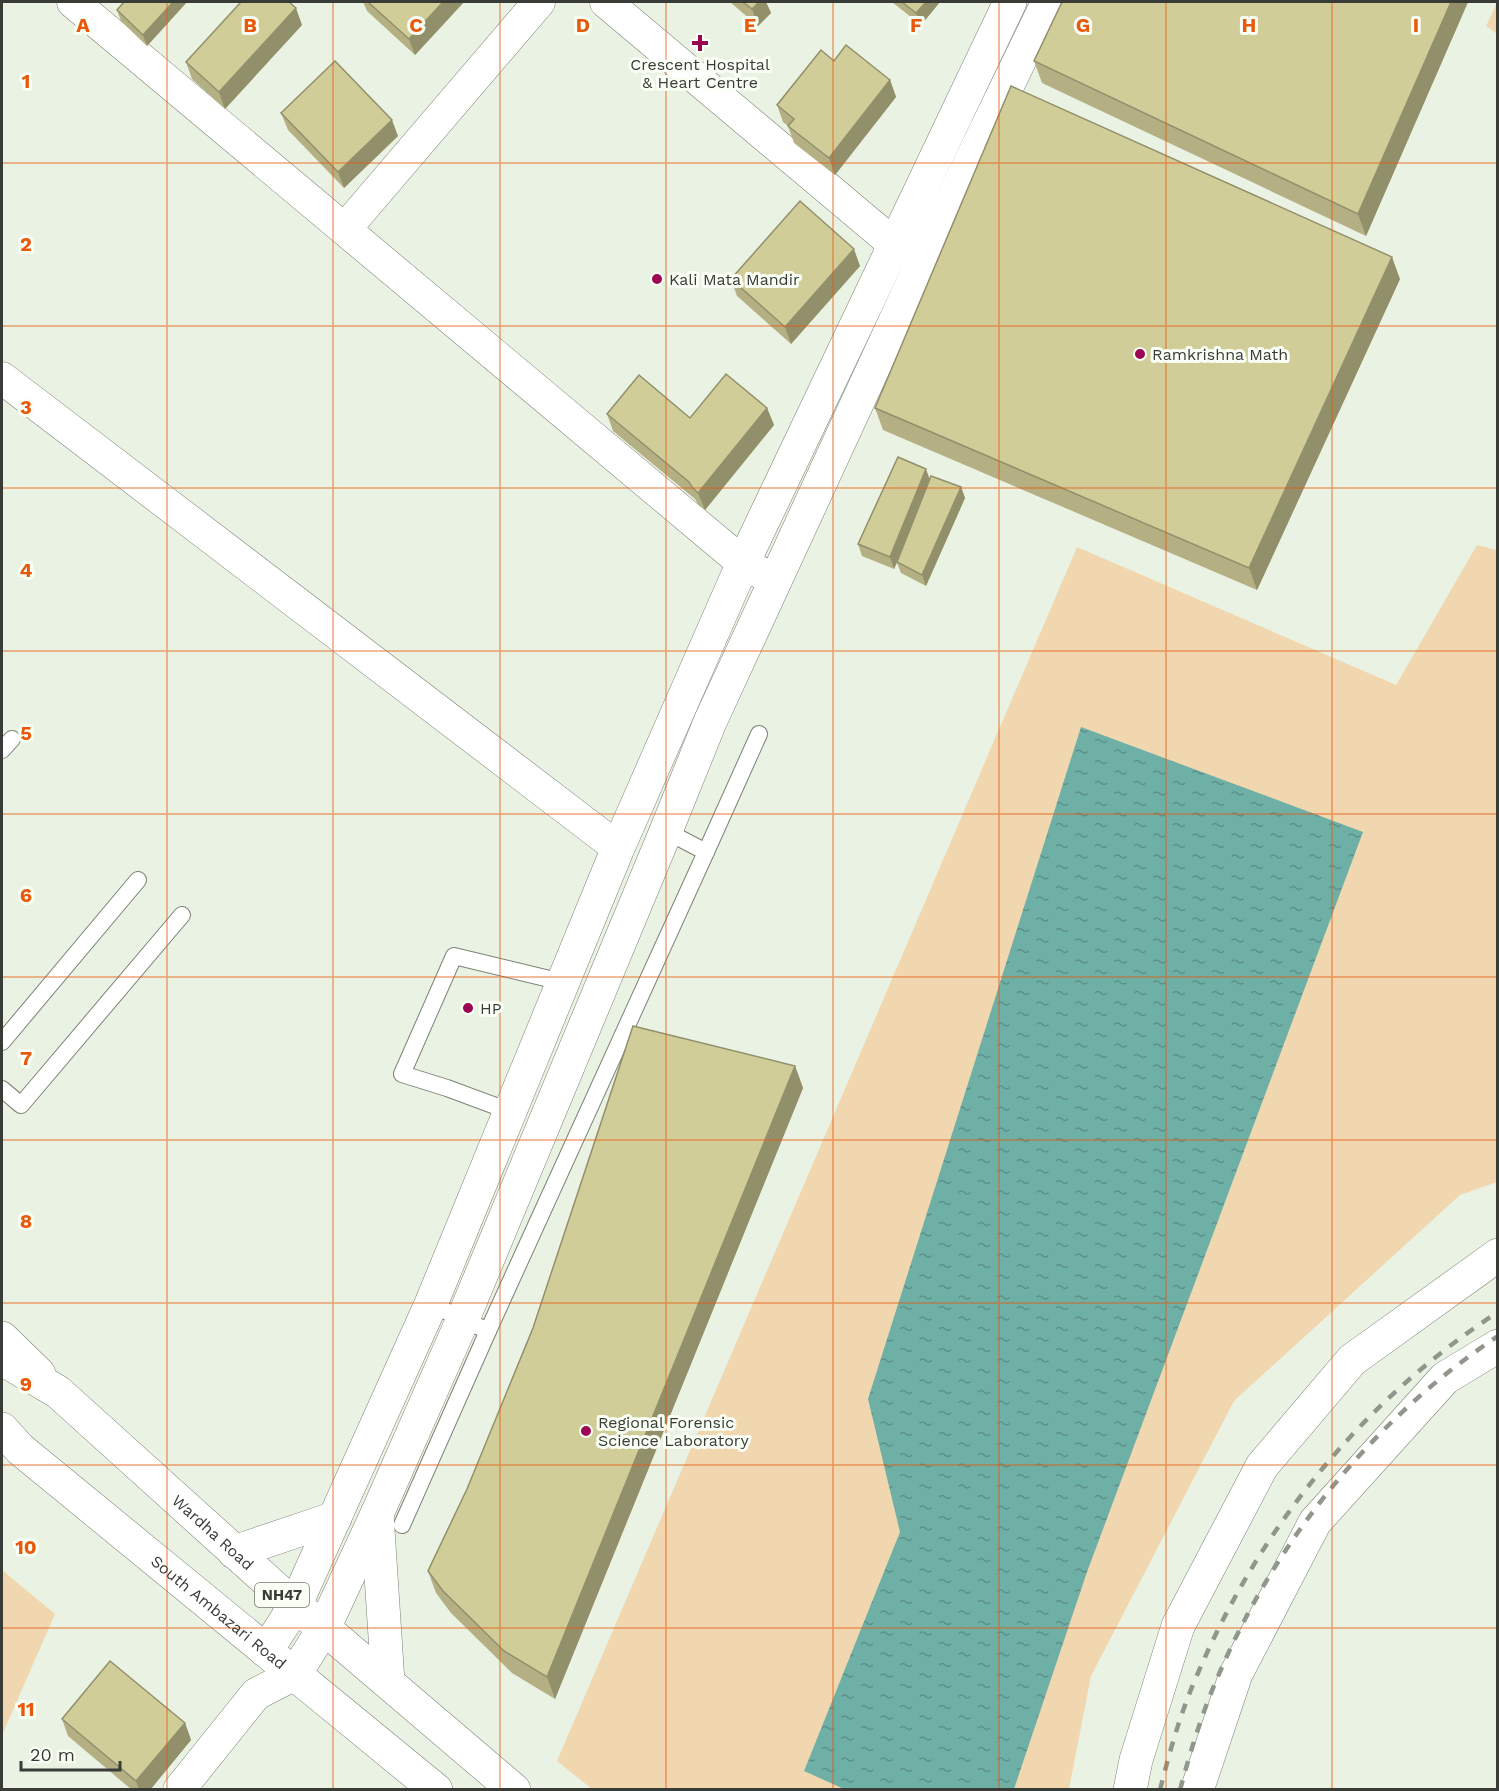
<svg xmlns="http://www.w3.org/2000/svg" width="1499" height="1791" viewBox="0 0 1499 1791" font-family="'Work Sans',sans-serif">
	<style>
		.green { fill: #f0d7b0 }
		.water { fill: url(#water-ripples) }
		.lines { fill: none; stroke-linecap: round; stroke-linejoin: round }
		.lane-casing { stroke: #7a8274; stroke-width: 18 }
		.street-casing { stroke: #7a8274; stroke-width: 33 }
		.secondary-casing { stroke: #7a8274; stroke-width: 34 }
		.primary-casing { stroke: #7a8274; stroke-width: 34 }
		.highway-casing { stroke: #7a8274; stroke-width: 34 }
		.lane { stroke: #fff; stroke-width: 16 }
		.street { stroke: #fff; stroke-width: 32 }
		.secondary { stroke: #fff; stroke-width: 33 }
		.primary { stroke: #fff; stroke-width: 33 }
		.highway { stroke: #fff; stroke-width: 33 }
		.rail { stroke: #90968b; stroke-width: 4.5; stroke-dasharray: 10 10; stroke-linecap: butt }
		.wall { fill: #b4b084 }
		.shaded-wall { fill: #92906b }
		.building { fill: #d1cd99; stroke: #92906b; stroke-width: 1.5 }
		.grid { fill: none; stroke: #e8590c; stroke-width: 1.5; stroke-opacity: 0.55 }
		.poi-dot { fill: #9c0552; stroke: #f9fff5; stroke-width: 2 }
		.labels { text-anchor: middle; stroke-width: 6; stroke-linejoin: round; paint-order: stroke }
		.shield { fill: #f9fff5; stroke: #73766f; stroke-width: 1.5 }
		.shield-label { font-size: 15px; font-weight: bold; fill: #393c36 }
		.poi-label { font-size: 16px; fill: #393c36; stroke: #f9fff5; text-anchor: start }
		.street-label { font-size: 16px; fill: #393c36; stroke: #f9fff5 }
		.grid-label { font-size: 20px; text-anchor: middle; font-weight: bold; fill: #e8590c; stroke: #f9fff5; stroke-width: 6; stroke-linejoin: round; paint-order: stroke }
	</style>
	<defs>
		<pattern id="water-ripples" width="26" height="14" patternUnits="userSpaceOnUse" patternTransform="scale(1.5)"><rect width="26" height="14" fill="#6eb0a6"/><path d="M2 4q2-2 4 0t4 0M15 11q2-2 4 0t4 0" fill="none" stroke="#5b9088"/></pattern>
	</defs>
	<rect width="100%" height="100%" fill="#eaf3e3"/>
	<g class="green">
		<path d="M 1497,3 L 1497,34 L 1486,26 Z"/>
		<path d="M 1477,545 L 1497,550 L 1497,1182 L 1460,1195 L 1234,1401 L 1091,1676 L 1069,1789 L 592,1789 L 557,1761 L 1077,547 L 1396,685 Z"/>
		<path d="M 2,1570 L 55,1614 L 2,1735 Z"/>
	</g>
	<path class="water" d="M 1081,727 L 1363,832 L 1087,1572 L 1014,1789 L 844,1789 L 804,1771 L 900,1532 L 868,1399 Z"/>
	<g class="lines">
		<defs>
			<g id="lane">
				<path d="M 2,750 L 12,739"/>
				<path d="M 706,852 L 759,734"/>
				<path d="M 2,1042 L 138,880"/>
				<path d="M 2,1089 L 21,1105 L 182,915"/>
				<path d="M 509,1111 L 447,1088 L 402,1074 L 454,956 L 562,982"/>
				<path d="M 488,1331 L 706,852 L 666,831"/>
				<path d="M 402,1525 L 488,1331 L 431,1304"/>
			</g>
			<g id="street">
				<path d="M 73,2 L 743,563 L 774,580"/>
				<path d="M 606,2 L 895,245 L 917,258"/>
				<path d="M 345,229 L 539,2"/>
				<path d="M 2,378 L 618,848"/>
				<path d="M 179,1790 L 256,1694 L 295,1674"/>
			</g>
			<g id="secondary">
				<path d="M 266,1651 L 295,1606 L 431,1304 L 618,848 L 743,563 L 1010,2"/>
				<path d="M 295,1674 L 324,1628 L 377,1514 L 463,1319 L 666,831 L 710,722 L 932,241 L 1048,2"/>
				<path d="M 1130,1790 L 1136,1760 L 1178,1626 L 1262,1466 L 1352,1360 L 1498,1255"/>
				<path d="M 1197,1790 L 1236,1674 L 1315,1522 L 1445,1378 L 1498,1346"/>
			</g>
			<path id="primary" d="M 2,1338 L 39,1374"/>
			<g id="highway">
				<path id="s1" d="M 2,1359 L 58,1392 L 295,1606 L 324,1628 L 514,1790"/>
				<path id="s2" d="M 2,1429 L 20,1449 L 436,1790"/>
				<path d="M 377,1514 L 388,1682"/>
				<path d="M 234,1552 L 335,1518"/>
			</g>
		</defs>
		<use href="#lane" class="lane-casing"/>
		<use href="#street" class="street-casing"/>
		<use href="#secondary" class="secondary-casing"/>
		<use href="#primary" class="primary-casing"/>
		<use href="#highway" class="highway-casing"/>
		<use href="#lane" class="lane"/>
		<use href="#street" class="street"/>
		<use href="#secondary" class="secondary"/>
		<use href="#primary" class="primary"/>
		<use href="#highway" class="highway"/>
		<g class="rail">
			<path d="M 1160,1790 C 1170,1750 1181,1711 1198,1673 C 1261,1526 1363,1400 1498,1312"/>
			<path d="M 1180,1790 C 1190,1753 1201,1716 1216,1681 C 1274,1542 1372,1420 1498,1336"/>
		</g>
	</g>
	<g class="wall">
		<path d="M 187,2 L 147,46 L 121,21 L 117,10 Z"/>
		<path d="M 363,2 L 464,2 L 415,55 L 367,11 Z"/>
		<path d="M 730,2 L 766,2 L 771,13 L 758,26 Z"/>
		<path d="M 892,2 L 940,2 L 921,25 Z"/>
		<path d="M 1468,2 L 1366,236 L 1042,83 L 1034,61 Z"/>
		<path d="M 302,25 L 225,109 L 192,79 L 186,62 Z"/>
		<path d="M 834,61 L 890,80 L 896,97 L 835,175 L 794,143 L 788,126 L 783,122 L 777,105 Z"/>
		<path d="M 281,113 L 398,136 L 344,188 L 288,130 Z"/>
		<path d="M 860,266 L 791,344 L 737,296 L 731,279 Z"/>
		<path d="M 1400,279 L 1257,590 L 883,430 L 875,408 Z"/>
		<path d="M 767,408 L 774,425 L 705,510 L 698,504 L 695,499 L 613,431 L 607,414 L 690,418 Z"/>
		<path d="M 930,479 L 961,487 L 965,498 L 926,586 L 901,573 L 897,563 L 894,569 L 862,556 L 858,544 Z"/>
		<path d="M 795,1066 L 803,1088 L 555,1699 L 512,1673 L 451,1613 L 436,1593 L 428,1571 Z"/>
		<path d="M 62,1719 L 185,1723 L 191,1740 L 150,1790 L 132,1790 L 68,1736 Z"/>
	</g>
	<g class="shaded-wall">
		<path d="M 173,2 L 187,2 L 147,46 L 143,35 Z"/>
		<path d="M 443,2 L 464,2 L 415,55 L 409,39 Z"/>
		<path d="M 759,2 L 766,2 L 771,13 L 758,26 L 752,9 Z"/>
		<path d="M 926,2 L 940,2 L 921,25 L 916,13 Z"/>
		<path d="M 1451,2 L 1468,2 L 1366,236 L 1358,214 Z"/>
		<path d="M 296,8 L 302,25 L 225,109 L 219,92 Z"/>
		<path d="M 890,80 L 896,97 L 835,175 L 829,158 Z"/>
		<path d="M 392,120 L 398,136 L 344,188 L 338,172 Z"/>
		<path d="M 854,249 L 860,266 L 791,344 L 785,327 Z"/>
		<path d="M 1392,257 L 1400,279 L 1257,590 L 1249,568 Z"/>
		<path d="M 767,408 L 774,425 L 705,510 L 698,493 Z"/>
		<path d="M 926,469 L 930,480 L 894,569 L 890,557 Z"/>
		<path d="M 961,487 L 965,498 L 926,586 L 922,575 Z"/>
		<path d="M 795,1066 L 803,1088 L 555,1699 L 547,1677 Z"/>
		<path d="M 185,1723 L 191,1740 L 150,1790 L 139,1790 L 136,1781 Z"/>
	</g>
	<g class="building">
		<path d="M 124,2 L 173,2 L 143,35 L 117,10 Z"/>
		<path d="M 241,2 L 289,2 L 296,8 L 219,92 L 186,62 Z"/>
		<path d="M 368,2 L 443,2 L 409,39 Z"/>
		<path d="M 743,2 L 759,2 L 752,9 Z"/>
		<path d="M 902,2 L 926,2 L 916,13 Z"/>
		<path d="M 1062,2 L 1451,2 L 1358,214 L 1034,61 Z"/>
		<path d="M 846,45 L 890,80 L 829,158 L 788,126 L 794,119 L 777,105 L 821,50 L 834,61 Z"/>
		<path d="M 335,61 L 392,120 L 338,172 L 281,113 Z"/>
		<path d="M 1011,86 L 1392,257 L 1249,568 L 875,408 Z"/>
		<path d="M 800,201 L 854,249 L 785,327 L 731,279 Z"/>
		<path d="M 726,374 L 767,408 L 698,493 L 692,487 L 689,482 L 607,414 L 639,375 L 690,418 Z"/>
		<path d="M 898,457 L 926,469 L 890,557 L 858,544 Z"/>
		<path d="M 931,476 L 961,487 L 922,575 L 897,562 Z"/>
		<path d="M 633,1026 L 795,1066 L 547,1677 L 504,1651 L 443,1591 L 428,1571 L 467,1489 L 533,1328 Z"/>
		<path d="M 110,1661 L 185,1723 L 136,1781 L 62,1719 Z"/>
	</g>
	<path class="grid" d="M 167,2 L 167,1790M 333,2 L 333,1790M 500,2 L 500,1790M 666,2 L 666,1790M 833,2 L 833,1790M 999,2 L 999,1790M 1166,2 L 1166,1790M 1332,2 L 1332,1790M 2,163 L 1498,163M 2,326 L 1498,326M 2,488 L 1498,488M 2,651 L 1498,651M 2,814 L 1498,814M 2,977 L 1498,977M 2,1140 L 1498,1140M 2,1303 L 1498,1303M 2,1465 L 1498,1465M 2,1628 L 1498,1628"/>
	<g class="poi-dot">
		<path d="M697 34h6v6h6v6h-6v6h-6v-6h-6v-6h6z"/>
		<circle cx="657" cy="279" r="6"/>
		<circle cx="1140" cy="354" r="6"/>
		<circle cx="468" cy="1008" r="6"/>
		<circle cx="586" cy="1431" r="6"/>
	</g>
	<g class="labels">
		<rect class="shield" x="255" y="1583" width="54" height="24" rx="4.5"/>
		<g class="shield-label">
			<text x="282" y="1600">NH47</text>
		</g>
		<g class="poi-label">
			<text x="700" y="70" text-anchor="middle">Crescent Hospital<tspan x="700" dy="18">&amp; Heart Centre</tspan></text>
			<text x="669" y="285">Kali Mata Mandir</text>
			<text x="1152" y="360">Ramkrishna Math</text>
			<text x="480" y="1014">HP</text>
			<text x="598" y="1428">Regional Forensic<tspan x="598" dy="18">Science Laboratory</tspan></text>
		</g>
		<g class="street-label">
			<text dy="6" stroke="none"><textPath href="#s1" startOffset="274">Wardha Road</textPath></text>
			<text dy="6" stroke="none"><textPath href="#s2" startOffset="284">South Ambazari Road</textPath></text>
		</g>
	</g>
	<g class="grid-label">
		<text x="83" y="32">A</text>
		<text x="250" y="32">B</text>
		<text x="416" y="32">C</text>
		<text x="583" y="32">D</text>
		<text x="750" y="32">E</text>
		<text x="916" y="32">F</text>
		<text x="1083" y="32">G</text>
		<text x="1249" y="32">H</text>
		<text x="1416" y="32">I</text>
		<text x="26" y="88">1</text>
		<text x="26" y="251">2</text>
		<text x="26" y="414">3</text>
		<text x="26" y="577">4</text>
		<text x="26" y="740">5</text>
		<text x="26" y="902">6</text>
		<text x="26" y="1065">7</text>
		<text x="26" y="1228">8</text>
		<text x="26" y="1391">9</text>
		<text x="26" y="1554">10</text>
		<text x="26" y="1716">11</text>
	</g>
	<rect width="1499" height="1791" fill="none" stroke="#393c36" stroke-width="6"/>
	<path d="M21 1761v9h99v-9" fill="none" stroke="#393c36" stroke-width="3"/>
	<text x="30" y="1761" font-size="18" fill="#393c36" stroke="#f9fff5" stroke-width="4.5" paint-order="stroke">20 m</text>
</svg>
